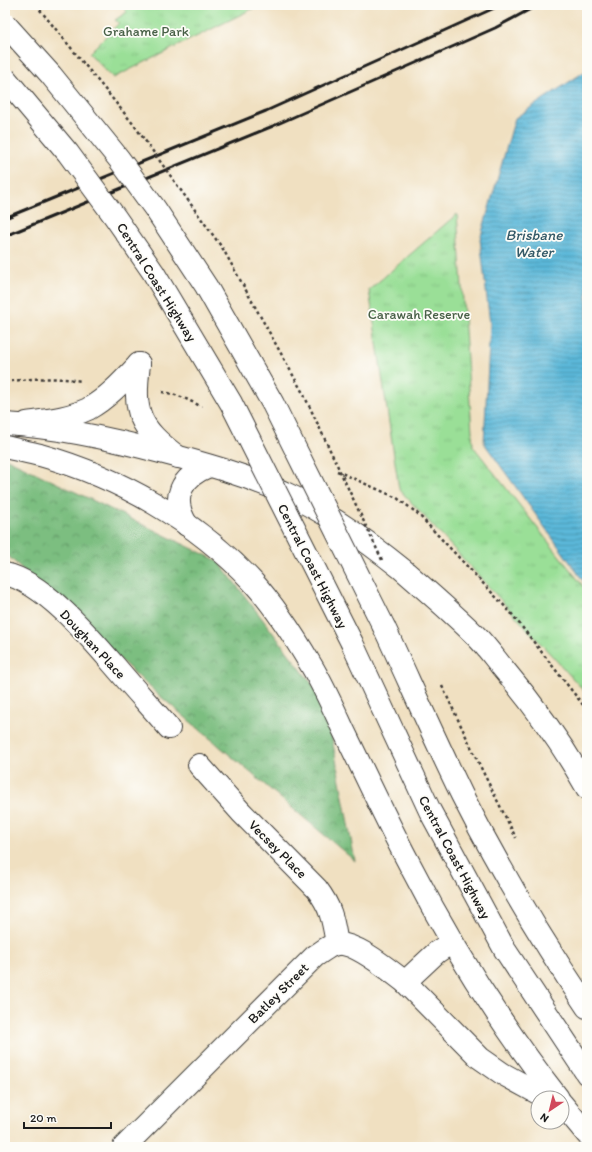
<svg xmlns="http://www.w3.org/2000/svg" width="592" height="1152" viewBox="0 0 592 1152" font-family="Itim,sans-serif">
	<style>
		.forest { fill: url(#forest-crowns); stroke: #4c6d4e }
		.park { fill: url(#park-tufts); stroke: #5b7e5a }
		.water { fill: url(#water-rules); stroke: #3c6a7a }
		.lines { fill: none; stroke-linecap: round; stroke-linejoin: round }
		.minor-casing { stroke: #3c3935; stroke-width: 24 }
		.highway-casing { stroke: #3c3935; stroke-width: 24 }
		.path { stroke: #3c3935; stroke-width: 2.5; stroke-dasharray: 3 3; stroke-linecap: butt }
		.minor { stroke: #fff; stroke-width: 22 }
		.highway { stroke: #fff; stroke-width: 22 }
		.rail { stroke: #1c1c1c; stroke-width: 3 }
		.highway-bridge-casing { stroke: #3c3935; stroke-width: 24; stroke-linecap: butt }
		.path-bridge { stroke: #3c3935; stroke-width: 2.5; stroke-dasharray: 3 3; stroke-linecap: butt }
		.highway-bridge { stroke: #fff; stroke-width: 22 }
		.labels { text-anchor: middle; stroke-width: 3.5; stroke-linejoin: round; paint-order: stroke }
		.park-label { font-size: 14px; fill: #486047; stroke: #fdfcf7 }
		.street-label { font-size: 14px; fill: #1c1c1c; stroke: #fdfcf7 }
		.water-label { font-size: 15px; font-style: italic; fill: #355a68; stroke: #fdfcf7 }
	</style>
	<defs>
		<pattern id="forest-crowns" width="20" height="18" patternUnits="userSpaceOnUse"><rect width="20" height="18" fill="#7bbe80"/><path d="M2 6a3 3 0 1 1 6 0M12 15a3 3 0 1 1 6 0" fill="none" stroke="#649a68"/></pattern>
		<pattern id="park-tufts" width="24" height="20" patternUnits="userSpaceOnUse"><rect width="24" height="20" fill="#9adf97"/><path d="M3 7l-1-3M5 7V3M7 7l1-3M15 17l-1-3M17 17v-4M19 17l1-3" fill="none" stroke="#84bf82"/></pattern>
		<pattern id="water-rules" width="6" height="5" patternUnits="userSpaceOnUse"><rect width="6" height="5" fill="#5bb8d9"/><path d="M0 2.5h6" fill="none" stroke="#4a95af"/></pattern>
	</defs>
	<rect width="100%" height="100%" fill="#fdfcf7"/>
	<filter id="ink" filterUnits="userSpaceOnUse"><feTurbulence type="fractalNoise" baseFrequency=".025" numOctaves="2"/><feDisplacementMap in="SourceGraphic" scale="8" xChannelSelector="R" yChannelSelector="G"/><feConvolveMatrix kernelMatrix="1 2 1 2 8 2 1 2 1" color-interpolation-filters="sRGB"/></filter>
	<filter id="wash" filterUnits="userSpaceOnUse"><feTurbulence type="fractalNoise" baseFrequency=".012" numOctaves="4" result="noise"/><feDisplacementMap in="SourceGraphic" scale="16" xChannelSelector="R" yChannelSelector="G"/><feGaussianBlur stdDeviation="0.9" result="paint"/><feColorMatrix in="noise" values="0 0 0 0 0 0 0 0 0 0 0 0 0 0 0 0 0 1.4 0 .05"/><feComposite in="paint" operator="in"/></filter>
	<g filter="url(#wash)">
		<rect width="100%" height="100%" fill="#f0e0c1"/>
		<path class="forest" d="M 5,458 L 218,561 L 325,701 L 355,861 L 153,690 L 5,553 Z"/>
		<g class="park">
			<path d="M 120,5 L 260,5 L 113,78 L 89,53 L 119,23 L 115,20 L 127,12 Z"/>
			<path d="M 457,214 L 473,446 L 587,591 L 587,694 L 399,489 L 369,290 Z"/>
		</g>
		<path class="water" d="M 587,70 L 587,586 L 484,443 L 490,324 L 480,239 L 515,118 Z"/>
	</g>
	<g filter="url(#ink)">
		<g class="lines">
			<defs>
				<g id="minor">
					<path d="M 139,364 C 133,413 138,427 178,457"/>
					<path d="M 27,423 C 48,420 69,418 88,409 C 108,398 124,380 139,364"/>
					<path d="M 187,525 C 170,498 181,477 209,466"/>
					<path d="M 5,574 C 45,582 94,642 120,672 C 136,691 153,709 169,728"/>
					<path d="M 199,765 L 241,812 L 317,889 C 332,909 333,921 337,944"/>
					<path d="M 405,982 L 480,1058 L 503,1074 L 547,1098"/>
					<path d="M 124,1147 L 315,956 C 322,952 329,945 337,944 C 356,942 390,971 405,982 L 437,952 L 452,942"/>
				</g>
				<g id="highway">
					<path d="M 5,424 C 58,427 113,439 164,453 C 206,464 249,476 287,494 C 329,513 367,541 402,569 C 427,591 453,613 477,637 C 486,646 494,657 502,667 C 534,705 563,745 587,788"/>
					<path d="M 5,447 C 17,450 28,452 40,455 C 119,477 196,521 252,581 C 275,606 294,636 311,665 C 323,685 333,707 343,729 C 365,774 386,820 410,865 C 452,947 501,1025 558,1098"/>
					<path d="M 384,627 C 410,683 435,740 462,795 C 499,868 541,939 587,1007"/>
					<path d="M 352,643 L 430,811 L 505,950 L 587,1074"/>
					<path d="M 562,1104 L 587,1134"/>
				</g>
			</defs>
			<use href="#minor" class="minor-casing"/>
			<use href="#highway" class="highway-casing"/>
			<g class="path">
				<path d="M 5,382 C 32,378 55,377 82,381"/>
				<path d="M 162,392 C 177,394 189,400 202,407"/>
				<path d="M 337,471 L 397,498 L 417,513 L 511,613 L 587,710"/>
				<path d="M 442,686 L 484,774 L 516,838"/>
			</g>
			<use href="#minor" class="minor"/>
			<use href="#highway" class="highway"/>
			<g class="rail">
				<path d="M 5,218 L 266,111 L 501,5"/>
				<path d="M 5,236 L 273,126 L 495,28 L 538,5"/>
			</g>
			<defs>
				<g id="highway-bridge">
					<path d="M 5,24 L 51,75 L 119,159 L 156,210 L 206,286 L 273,404 L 384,627"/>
					<path d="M 5,78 L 68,153 L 115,217 L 153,272 L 231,403 L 352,643"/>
				</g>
			</defs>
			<use href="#highway-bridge" class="highway-bridge-casing"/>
			<path class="path-bridge" d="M 36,5 L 134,125 L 223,249 L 304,395 L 382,560"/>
			<use href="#highway-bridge" class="highway-bridge"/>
		</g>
	</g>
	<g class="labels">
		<g class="park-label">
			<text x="146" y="36">Grahame Park</text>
			<text x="419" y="319">Carawah Reserve</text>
		</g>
		<g class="street-label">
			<text transform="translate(157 282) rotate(58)" y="5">Central Coast Highway</text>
			<text transform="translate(313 566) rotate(63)" y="5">Central Coast Highway</text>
			<text transform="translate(93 644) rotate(47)" y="5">Doughan Place</text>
			<text transform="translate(278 849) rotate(45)" y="5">Vecsey Place</text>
			<text transform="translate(455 857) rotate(62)" y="5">Central Coast Highway</text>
			<text transform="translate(278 993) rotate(-45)" y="5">Batley Street</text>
		</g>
		<g class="water-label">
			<text x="534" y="240">Brisbane<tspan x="534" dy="17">Water</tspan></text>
		</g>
	</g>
	<rect width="592" height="1152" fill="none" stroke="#fdfcf7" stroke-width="20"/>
	<g transform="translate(550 1110) rotate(215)"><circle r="19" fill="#fdfcf7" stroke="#a3a29f"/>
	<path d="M0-3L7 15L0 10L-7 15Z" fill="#d1495b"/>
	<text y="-6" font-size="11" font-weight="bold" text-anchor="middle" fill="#1c1c1c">N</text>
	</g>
	<path d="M24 1122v6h87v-6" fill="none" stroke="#1c1c1c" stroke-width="2"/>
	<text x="30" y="1122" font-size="12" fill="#1c1c1c" stroke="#fdfcf7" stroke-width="3" paint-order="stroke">20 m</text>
</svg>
